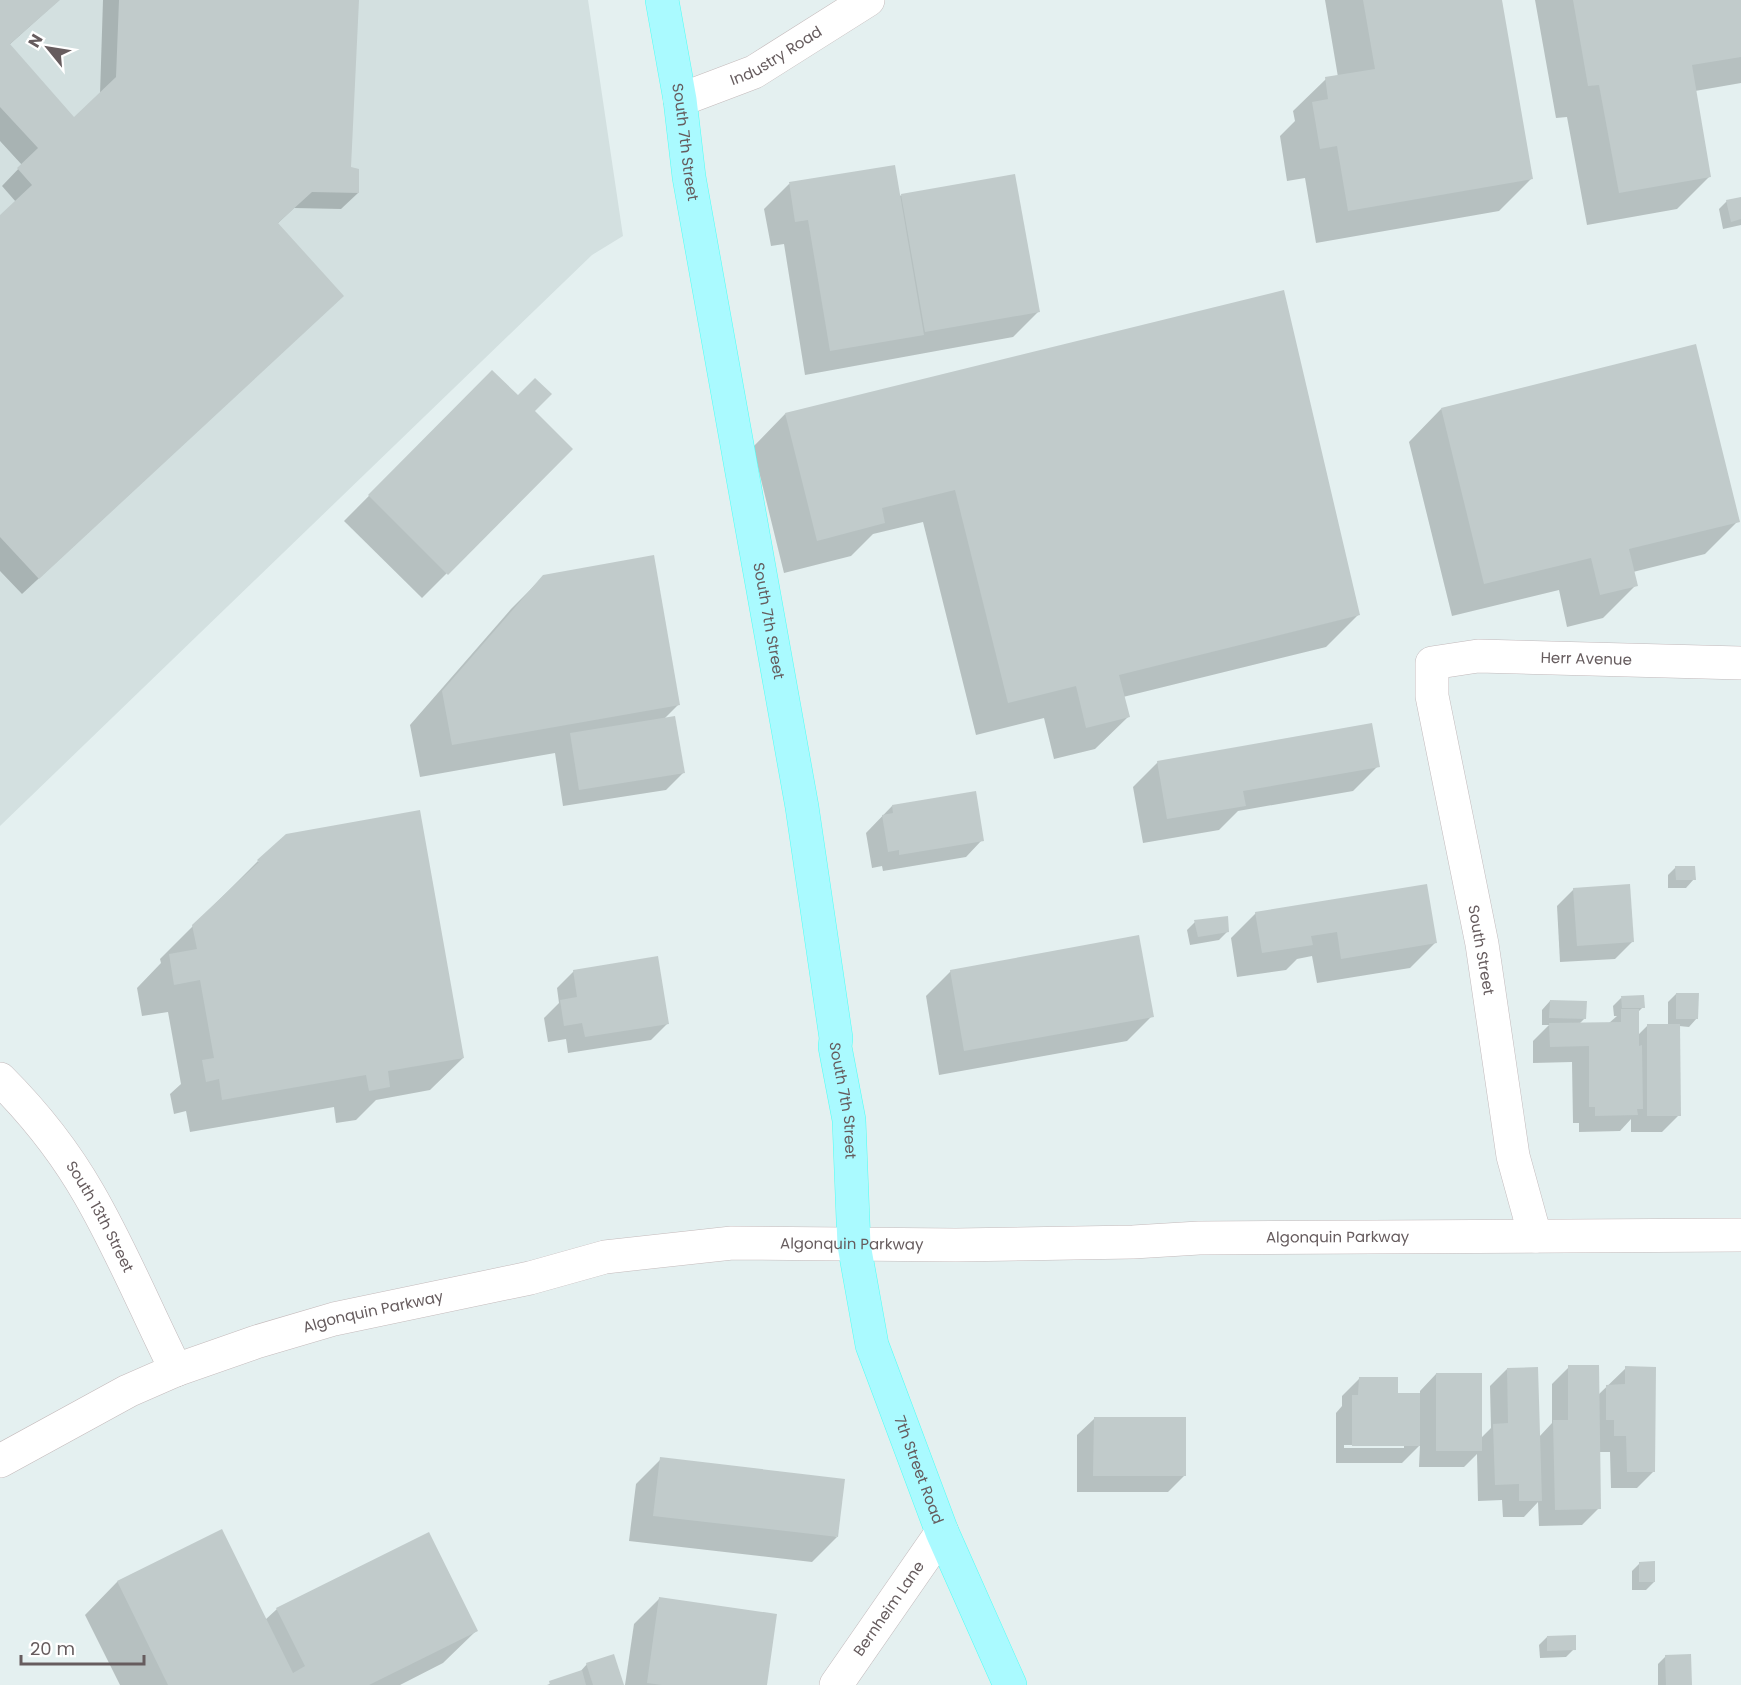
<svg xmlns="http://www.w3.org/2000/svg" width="1741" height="1685" viewBox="0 0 1741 1685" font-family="Poppins,sans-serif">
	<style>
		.education { fill: #d3e0e0 }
		.shadow { fill: #0003; fill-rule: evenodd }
		.building { fill: #c1cbcb }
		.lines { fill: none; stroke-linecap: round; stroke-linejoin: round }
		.street-casing { stroke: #c2b9bb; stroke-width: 34 }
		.secondary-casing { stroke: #c4babb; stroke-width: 34 }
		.primary-casing { stroke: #4efff4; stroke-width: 34 }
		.street { stroke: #fff; stroke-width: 33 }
		.secondary { stroke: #fff; stroke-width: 33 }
		.primary { stroke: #aafaff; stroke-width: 33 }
		.labels { text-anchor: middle; stroke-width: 4.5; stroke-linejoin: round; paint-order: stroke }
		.street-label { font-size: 15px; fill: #665c5e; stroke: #fff }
	</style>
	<rect width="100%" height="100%" fill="#e4f0f0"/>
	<path class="education" d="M 0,0 L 588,0 L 623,236 L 592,255 L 0,826 Z"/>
	<g class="shadow">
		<path d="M 0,0 L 59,0 L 9,45 L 74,119 L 100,94 L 103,0 L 357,0 L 349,169 L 358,193 L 341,209 L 294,208 L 277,224 L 325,312 L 22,594 L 0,571 L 0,217 L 16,202 L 2,186 L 22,165 L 0,141 Z"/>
		<path d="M 1325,0 L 1500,0 L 1532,178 L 1499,211 L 1316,243 L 1305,178 L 1287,181 L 1280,136 L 1295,121 L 1293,111 L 1326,79 L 1338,77 Z"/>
		<path d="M 1535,0 L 1741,0 L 1741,83 L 1695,91 L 1710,176 L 1677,209 L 1587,225 L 1567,117 L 1556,118 Z"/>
		<path d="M 1014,176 L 1038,312 L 1013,337 L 805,375 L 784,244 L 771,246 L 764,209 L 789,184 L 898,196 Z"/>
		<path d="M 1741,198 L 1741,225 L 1723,229 L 1719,209 L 1727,201 Z"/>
		<path d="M 492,372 L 571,449 L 422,598 L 344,521 Z"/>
		<path d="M 1441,409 L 1738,521 L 1705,554 L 1633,572 L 1636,585 L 1603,618 L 1567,627 L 1559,590 L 1452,616 L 1409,442 Z"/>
		<path d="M 785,414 L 1359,614 L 1326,647 L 1123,697 L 1128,717 L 1095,749 L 1054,759 L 1044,718 L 976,735 L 923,522 L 873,534 L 851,556 L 784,573 L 753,447 Z"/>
		<path d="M 544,576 L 679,704 L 663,720 L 683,773 L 666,790 L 563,806 L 555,753 L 420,777 L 410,725 L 511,609 Z"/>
		<path d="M 1158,762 L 1378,766 L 1353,791 L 1238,811 L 1219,830 L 1143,843 L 1133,787 Z"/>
		<path d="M 892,806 L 982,840 L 966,857 L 883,871 L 882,866 L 872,868 L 866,833 Z"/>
		<path d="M 258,861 L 463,1058 L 430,1090 L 376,1100 L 356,1120 L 336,1123 L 334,1107 L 190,1132 L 186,1111 L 174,1114 L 170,1094 L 181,1084 L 168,1012 L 142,1016 L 137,988 L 161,963 L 160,959 Z"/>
		<path d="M 1676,867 L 1694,879 L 1686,888 L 1668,888 L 1668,875 Z"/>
		<path d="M 1574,889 L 1632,942 L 1615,959 L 1560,962 L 1557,906 Z"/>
		<path d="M 1256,913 L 1435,943 L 1410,968 L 1317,983 L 1312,956 L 1297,959 L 1286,970 L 1237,977 L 1231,938 Z"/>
		<path d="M 1195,922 L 1227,932 L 1219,940 L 1190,945 L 1187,930 Z"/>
		<path d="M 574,971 L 668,1023 L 651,1040 L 568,1053 L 566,1039 L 548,1042 L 544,1018 L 559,1003 L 557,988 Z"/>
		<path d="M 951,971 L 1152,1016 L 1127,1041 L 939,1075 L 926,996 Z"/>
		<path d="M 1676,994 L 1697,1018 L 1689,1027 L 1679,1026 L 1679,1115 L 1662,1132 L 1631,1132 L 1631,1119 L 1620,1131 L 1579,1132 L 1579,1123 L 1573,1123 L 1572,1062 L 1533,1063 L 1533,1041 L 1549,1025 L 1542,1025 L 1542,1010 L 1550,1001 L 1585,1018 L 1579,1024 L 1609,1023 L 1617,1016 L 1614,1016 L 1613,1006 L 1621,998 L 1643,1007 L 1637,1013 L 1637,1036 L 1648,1025 L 1668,1026 L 1668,1002 Z"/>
		<path d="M 1569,1367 L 1598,1395 L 1626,1368 L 1654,1471 L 1637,1488 L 1611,1488 L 1610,1452 L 1598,1452 L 1599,1508 L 1582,1525 L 1539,1526 L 1538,1502 L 1524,1517 L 1503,1517 L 1502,1500 L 1478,1501 L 1477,1454 L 1464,1467 L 1419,1467 L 1420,1445 L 1402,1463 L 1336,1463 L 1336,1413 L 1342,1406 L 1342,1396 L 1359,1379 L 1397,1395 L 1420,1395 L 1420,1391 L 1436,1374 L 1481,1438 L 1491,1428 L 1490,1386 L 1507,1369 L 1539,1437 L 1552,1423 L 1552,1384 ZM 1344,1445 L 1404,1445 L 1404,1448 L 1344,1448 Z"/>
		<path d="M 1094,1419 L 1185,1475 L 1168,1492 L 1077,1492 L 1077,1435 Z"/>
		<path d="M 661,1459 L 837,1537 L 812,1562 L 629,1541 L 636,1484 Z"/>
		<path d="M 221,1531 L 265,1620 L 277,1609 L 476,1631 L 443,1663 L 400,1685 L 120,1685 L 85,1615 L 117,1582 Z"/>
		<path d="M 1640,1563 L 1654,1582 L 1646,1590 L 1632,1590 L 1632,1571 Z"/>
		<path d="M 659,1599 L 766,1685 L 625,1685 L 634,1624 Z"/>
		<path d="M 1547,1637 L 1574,1649 L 1566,1657 L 1540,1658 L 1539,1645 Z"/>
		<path d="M 1666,1656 L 1691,1685 L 1658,1685 L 1658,1664 Z"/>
		<path d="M 587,1664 L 622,1685 L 547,1685 L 579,1673 Z"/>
	</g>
	<g class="building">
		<path d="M 0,0 L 60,0 L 10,44 L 74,117 L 116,77 L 119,0 L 359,0 L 351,167 L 359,169 L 359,193 L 312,192 L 278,223 L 344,296 L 39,579 L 0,537 L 0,215 L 32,185 L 17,168 L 38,148 L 0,107 Z"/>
		<path d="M 1363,0 L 1502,0 L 1533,179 L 1348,211 L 1337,146 L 1320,149 L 1312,102 L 1328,99 L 1325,77 L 1375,69 Z"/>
		<path d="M 1573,0 L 1741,0 L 1741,57 L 1692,65 L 1711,177 L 1619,193 L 1599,85 L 1588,86 Z"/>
		<path d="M 895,165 L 924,335 L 830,351 L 808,220 L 795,222 L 789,182 Z"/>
		<path d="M 1015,174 L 1040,312 L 925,332 L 901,194 Z"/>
		<path d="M 1741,197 L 1741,219 L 1731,222 L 1726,200 Z"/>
		<path d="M 1284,290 L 1360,615 L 1119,675 L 1130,717 L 1086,728 L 1076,686 L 1008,703 L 955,490 L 882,508 L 885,523 L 817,541 L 785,413 Z"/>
		<path d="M 1696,344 L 1740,522 L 1629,549 L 1638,586 L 1600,595 L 1591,558 L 1484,584 L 1441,408 Z"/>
		<path d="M 492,370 L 518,395 L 535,378 L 552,394 L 535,411 L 573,449 L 448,575 L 368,495 Z"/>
		<path d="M 654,555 L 680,705 L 452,745 L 442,691 L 543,575 Z"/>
		<path d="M 675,716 L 685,773 L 579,790 L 570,733 Z"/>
		<path d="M 1372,723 L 1380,767 L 1243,791 L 1246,806 L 1167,819 L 1157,761 Z"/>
		<path d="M 976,791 L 984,841 L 899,855 L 899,850 L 888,852 L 882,815 L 893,813 L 892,805 Z"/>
		<path d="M 420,810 L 464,1058 L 388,1071 L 390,1087 L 369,1091 L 366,1075 L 222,1100 L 219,1079 L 206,1082 L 202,1060 L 214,1058 L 200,980 L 174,985 L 169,954 L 197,949 L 192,925 L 259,862 L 257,860 L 286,834 Z"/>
		<path d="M 1675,866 L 1695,866 L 1696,880 L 1676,880 Z"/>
		<path d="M 1427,884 L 1437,943 L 1341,959 L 1337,932 L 1311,936 L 1313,945 L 1262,953 L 1255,912 Z"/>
		<path d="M 1630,884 L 1634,942 L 1577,946 L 1573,888 Z"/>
		<path d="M 1228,916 L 1229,932 L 1198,937 L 1194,920 Z"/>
		<path d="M 1139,935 L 1154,1017 L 964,1051 L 950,970 Z"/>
		<path d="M 658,956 L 669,1024 L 585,1037 L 582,1023 L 564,1026 L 560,1000 L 577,997 L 573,970 Z"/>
		<path d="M 1676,993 L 1699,993 L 1698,1019 L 1676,1019 Z"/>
		<path d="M 1644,995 L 1645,1008 L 1622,1008 L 1621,996 Z"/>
		<path d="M 1550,1000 L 1587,1001 L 1586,1019 L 1549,1018 Z"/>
		<path d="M 1621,1009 L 1639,1009 L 1639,1046 L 1642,1045 L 1643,1109 L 1637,1109 L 1638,1115 L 1595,1116 L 1595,1107 L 1589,1107 L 1589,1046 L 1550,1047 L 1549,1023 L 1621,1022 Z"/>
		<path d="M 1647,1024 L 1680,1024 L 1681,1116 L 1647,1116 Z"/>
		<path d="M 1568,1365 L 1599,1365 L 1601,1509 L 1555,1510 L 1553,1420 L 1568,1420 Z"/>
		<path d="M 1625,1366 L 1656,1367 L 1655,1472 L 1627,1472 L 1626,1436 L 1614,1436 L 1614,1420 L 1606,1420 L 1606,1385 L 1625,1384 Z"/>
		<path d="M 1538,1367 L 1542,1501 L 1519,1501 L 1519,1484 L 1495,1485 L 1493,1424 L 1508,1423 L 1507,1368 Z"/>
		<rect x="1436" y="1373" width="46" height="78"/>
		<path d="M 1359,1377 L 1398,1377 L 1398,1393 L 1420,1393 L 1420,1446 L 1352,1446 L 1352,1395 L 1358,1395 Z"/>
		<path d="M 1094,1417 L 1186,1417 L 1186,1476 L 1093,1476 Z"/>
		<path d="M 660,1457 L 845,1479 L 838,1537 L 653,1516 Z"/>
		<path d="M 222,1529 L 293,1673 L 305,1666 L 276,1608 L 429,1532 L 478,1631 L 369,1685 L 168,1685 L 117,1581 Z"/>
		<path d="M 1655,1561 L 1655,1582 L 1639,1582 L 1639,1562 Z"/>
		<path d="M 659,1597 L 777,1614 L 767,1685 L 662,1685 L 647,1683 Z"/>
		<path d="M 1576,1635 L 1576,1650 L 1547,1651 L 1547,1636 Z"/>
		<path d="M 614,1654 L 624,1685 L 593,1685 L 586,1663 Z"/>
		<path d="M 1691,1654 L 1692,1685 L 1666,1685 L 1665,1655 Z"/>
		<path d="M 582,1670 L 586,1685 L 550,1685 L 549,1681 Z"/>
	</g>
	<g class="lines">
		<defs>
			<g id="street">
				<path id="s1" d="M 0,1079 C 34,1113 65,1152 89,1194 C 122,1251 147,1312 176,1370"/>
				<path id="s2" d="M 1535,1236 L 1513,1156 L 1482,944 L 1432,696 L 1432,663 L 1478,656 L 1741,663"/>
				<path id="s3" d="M 836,1685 L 942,1532"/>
			</g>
			<g id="secondary">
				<path id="s4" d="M 680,100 L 754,72 L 868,0"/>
				<path id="s5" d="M 0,1461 L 128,1391 L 176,1370 L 256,1342 L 334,1319 L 530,1278 L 605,1257 L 732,1243 L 956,1245 L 1133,1242 L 1199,1238 L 1741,1235"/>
			</g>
			<g id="primary">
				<path id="s6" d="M 662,0 L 680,100 L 689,177 L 802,807 L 836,1038 L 835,1047 L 849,1120 L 854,1245 L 872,1345 L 942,1532 L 1010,1685"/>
			</g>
		</defs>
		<use href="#street" class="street-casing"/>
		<use href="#secondary" class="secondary-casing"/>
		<use href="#primary" class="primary-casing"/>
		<use href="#street" class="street"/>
		<use href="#secondary" class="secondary"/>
		<use href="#primary" class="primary"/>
	</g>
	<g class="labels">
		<g class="street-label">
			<text dy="5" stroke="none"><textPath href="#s4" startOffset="106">Industry Road</textPath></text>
			<text dy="5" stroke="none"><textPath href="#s6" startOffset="144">South 7th Street</textPath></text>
			<text dy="5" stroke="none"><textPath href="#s6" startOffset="630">South 7th Street</textPath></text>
			<text dy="5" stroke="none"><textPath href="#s2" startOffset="738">Herr Avenue</textPath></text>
			<text transform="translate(1481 950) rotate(80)" y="5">South Street</text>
			<text dy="5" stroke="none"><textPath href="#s6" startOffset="1116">South 7th Street</textPath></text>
			<text dy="5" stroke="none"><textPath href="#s1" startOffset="171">South 13th Street</textPath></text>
			<text dy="5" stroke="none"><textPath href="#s5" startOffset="1376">Algonquin Parkway</textPath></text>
			<text dy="5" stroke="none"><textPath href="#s5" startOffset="890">Algonquin Parkway</textPath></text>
			<text dy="5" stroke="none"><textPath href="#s5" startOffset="404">Algonquin Parkway</textPath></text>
			<text dy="5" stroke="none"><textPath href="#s6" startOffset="1496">7th Street Road</textPath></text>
			<text dy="5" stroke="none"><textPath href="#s3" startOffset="93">Bernheim Lane</textPath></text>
		</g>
	</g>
	<g transform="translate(48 48) rotate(300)" stroke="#ffffff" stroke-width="4.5" paint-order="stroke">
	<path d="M0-4.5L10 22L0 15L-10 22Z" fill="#665c5e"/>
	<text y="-9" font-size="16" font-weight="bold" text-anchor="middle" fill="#665c5e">N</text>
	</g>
	<path d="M21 1655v9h123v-9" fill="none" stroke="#665c5e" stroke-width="3"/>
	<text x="30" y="1655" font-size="18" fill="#665c5e" stroke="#ffffff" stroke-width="4.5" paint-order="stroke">20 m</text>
</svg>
